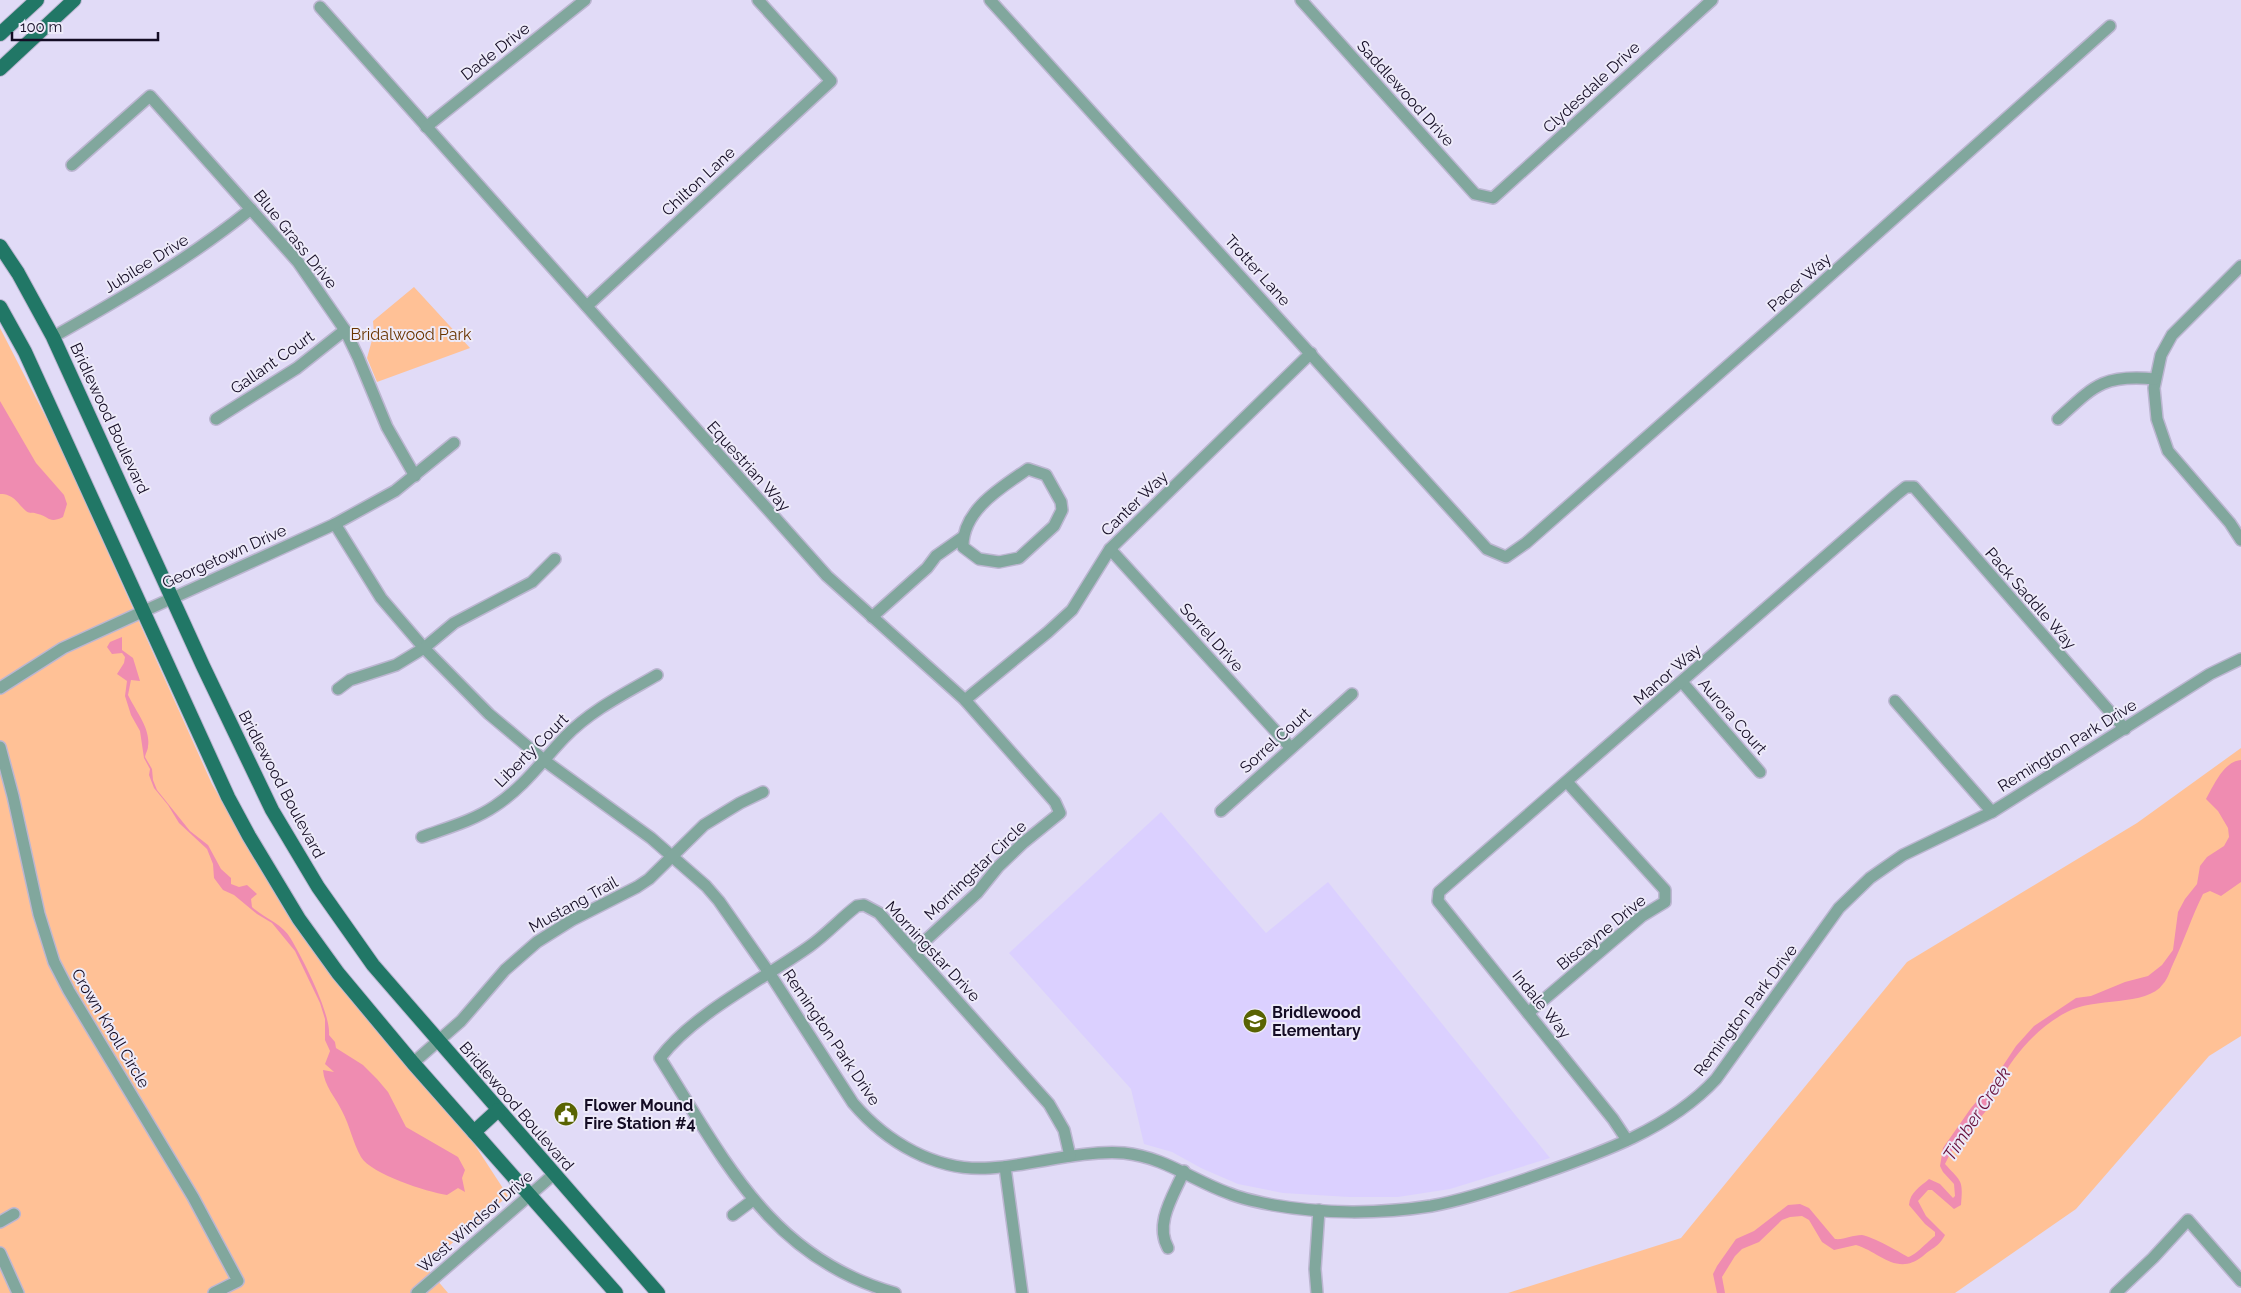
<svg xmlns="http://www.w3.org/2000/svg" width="2241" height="1293" viewBox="0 0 2241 1293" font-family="Raleway,sans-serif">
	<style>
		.built { fill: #dbd0ff }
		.green { fill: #ffc196 }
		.water { fill: #ef8cb1 }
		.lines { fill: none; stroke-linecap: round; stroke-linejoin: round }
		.minor-casing { stroke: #bcb6d1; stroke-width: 14 }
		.major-casing { stroke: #bcb6d1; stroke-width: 16 }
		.minor { stroke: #81a79d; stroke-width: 11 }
		.major { stroke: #217766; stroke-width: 14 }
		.labels { text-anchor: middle; stroke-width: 4; stroke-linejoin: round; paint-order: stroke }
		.street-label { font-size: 16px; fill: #140c24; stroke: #edeaf9 }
		.park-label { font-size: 16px; fill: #693400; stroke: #edeaf9 }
		.poi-label { font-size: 16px; font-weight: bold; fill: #140c24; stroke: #edeaf9; text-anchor: start }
		.water-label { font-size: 18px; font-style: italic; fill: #670f3a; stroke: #edeaf9 }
	</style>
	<rect width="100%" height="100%" fill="#e1dbf7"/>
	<path class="built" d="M 1161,812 L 1266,933 L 1328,882 L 1550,1158 L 1450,1189 L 1398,1197 L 1349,1197 L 1283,1193 L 1238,1184 L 1201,1168 L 1172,1152 L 1144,1144 L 1131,1089 L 1009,953 Z"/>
	<g class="green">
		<path d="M 414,287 L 470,348 L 377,382 L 367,358 L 374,333 L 373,321 Z"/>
		<path d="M 0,328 L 55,435 L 212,784 L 285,911 L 348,994 L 469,1136 L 508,1196 L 425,1266 L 448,1293 L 0,1293 Z"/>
		<path d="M 2241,748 L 2241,1036 L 2209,1056 L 2076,1209 L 1955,1293 L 1508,1293 L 1681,1238 L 1907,962 L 2137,823 Z"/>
	</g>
	<g class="water">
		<path d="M 0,401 L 36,463 L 64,495 L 67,504 L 63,517 C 49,524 50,517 38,514 C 33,512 30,514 26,511 C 17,503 14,494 0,494 Z"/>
		<path d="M 122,637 L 122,650 L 133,658 L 140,681 L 131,680 L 128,695 C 135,710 151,729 148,746 C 148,750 146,752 145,757 L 152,769 L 153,780 L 157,790 L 190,831 L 208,845 L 221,869 L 231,878 L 231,884 L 239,887 L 247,885 L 257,894 L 251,899 L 252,907 C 264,918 283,924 291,939 C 303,959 331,1014 329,1035 L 335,1042 L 336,1048 L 363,1065 L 377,1079 L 388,1092 L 406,1127 L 458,1157 L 465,1170 L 462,1178 L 465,1192 L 458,1188 L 447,1195 C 427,1192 371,1174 361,1157 C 353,1143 350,1126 342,1111 C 336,1098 324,1086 323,1070 L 334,1072 L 325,1064 L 330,1051 L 325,1040 L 325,1019 L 320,1003 L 295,951 L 272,923 L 257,914 L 234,895 L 223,890 L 214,878 L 213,864 L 207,849 L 179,823 L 168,805 L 154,788 L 149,775 L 150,769 L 144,758 L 140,731 L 131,715 L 125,696 L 127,681 L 117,674 L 124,663 L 125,657 L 122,653 L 112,654 L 107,647 L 110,642 Z"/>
		<path d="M 2241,760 L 2241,882 L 2221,896 L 2210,891 L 2203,894 C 2192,916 2184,941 2173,964 C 2170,970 2168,979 2163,984 C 2147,1007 2093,997 2067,1012 C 2038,1027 2014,1054 1999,1083 C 1995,1090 1993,1100 1989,1107 C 1974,1127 1955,1141 1945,1164 C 1962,1183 1963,1179 1961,1205 L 1954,1209 L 1932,1190 L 1928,1190 L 1918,1201 L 1926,1216 L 1945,1235 C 1938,1248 1933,1247 1923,1256 C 1897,1277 1880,1252 1856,1245 L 1834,1250 L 1822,1242 L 1809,1220 L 1802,1216 L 1790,1217 L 1782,1220 L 1759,1242 L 1742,1249 L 1735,1256 L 1722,1277 L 1725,1293 L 1717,1293 L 1713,1274 L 1717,1266 L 1736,1239 L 1754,1231 L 1788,1205 L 1800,1204 L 1809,1208 L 1835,1239 C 1844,1240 1852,1235 1862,1235 C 1873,1237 1898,1251 1908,1257 C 1915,1256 1928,1241 1935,1236 L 1935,1232 L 1925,1224 L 1909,1205 C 1910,1192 1920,1187 1929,1179 L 1940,1184 L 1953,1198 L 1955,1196 L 1954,1184 L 1943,1172 L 1940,1166 L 1943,1148 L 1971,1108 L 1989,1087 L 2016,1046 L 2034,1026 L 2076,998 L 2091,996 L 2125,982 L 2148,976 L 2162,965 L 2173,950 L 2178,912 L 2185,899 L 2197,884 L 2200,866 L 2207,857 L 2224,846 L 2229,837 L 2228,828 L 2218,811 L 2206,799 C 2214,785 2224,761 2241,760 Z"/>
	</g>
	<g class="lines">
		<defs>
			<g id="minor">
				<path d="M 990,0 L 1487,549 L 1506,557 L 1526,543 L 1789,312 L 2110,26"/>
				<path d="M 1301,0 L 1475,194 L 1493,198 L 1712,0"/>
				<path d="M 320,7 L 827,576 L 965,700 L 1055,802 L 1060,813 L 1023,843 L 998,867 L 977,893 L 914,951"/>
				<path d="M 426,127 L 585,0"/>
				<path d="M 72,165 L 150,96 L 298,262 L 345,330 L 358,357 L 387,427 L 415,476"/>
				<path d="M 2241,266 L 2172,335 L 2161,355 L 2154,388 L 2157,419 L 2168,451 L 2230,523 L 2241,540"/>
				<path d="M 587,306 L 831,81 L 758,0"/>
				<path d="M 53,337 C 122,298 189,259 251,209"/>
				<path d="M 216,419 L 297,368 L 345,330"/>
				<path d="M 2058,419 C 2094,386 2103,374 2155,379"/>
				<path d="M 1028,469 L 1046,475 L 1061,502 L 1062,510 L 1054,526 L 1019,558 L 999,562 L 979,559 L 963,547 C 962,510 1002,487 1028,469 Z"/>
				<path d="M 335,524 L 381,598 L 424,648 L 489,714 L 545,761 L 651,838 L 706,886 L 719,901 L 770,974 L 853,1103 C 886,1142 936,1172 990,1168 C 1035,1165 1079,1150 1124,1153 C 1164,1157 1192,1180 1228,1193 C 1242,1199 1258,1202 1273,1205 C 1323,1214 1380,1214 1431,1206 C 1464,1200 1497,1189 1529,1178 C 1595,1155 1668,1131 1716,1079 L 1839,908 L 1870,878 L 1903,855 L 1992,812 L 2210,674 L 2241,659"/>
				<path d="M 1110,549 L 1290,747"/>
				<path d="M 872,617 L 927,568 L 936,556 L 963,537"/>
				<path d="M 1682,682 L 1760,772"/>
				<path d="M 0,688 L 63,648 L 335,524 L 395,491 L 454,443"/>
				<path d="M 338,689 L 350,680 L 396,665 L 424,648 L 454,623 L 532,582 L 555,559"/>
				<path d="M 965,700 L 1048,632 L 1072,610 L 1110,549 L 1311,353"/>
				<path d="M 1895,701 L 1992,812"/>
				<path d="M 0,747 L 13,796 L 39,914 L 54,962 L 69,991 L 193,1197 L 238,1281 L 214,1293"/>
				<path d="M 1221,811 L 1352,694"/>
				<path d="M 422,837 C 446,828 473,821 495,806 C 524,787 542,761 565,737 C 591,710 626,693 657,675"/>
				<path d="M 1528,1013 L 1642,916 L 1665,902 L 1665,890 L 1567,782"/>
				<path d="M 413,1063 L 461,1021 L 505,970 L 537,942 L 572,920 L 637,887 L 649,879 L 704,825 L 740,803 L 763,792"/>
				<path d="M 1627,1140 L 1613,1119 L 1438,901 L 1439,892 L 1896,495 L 1906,487 L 1914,487 L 2125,729"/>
				<path d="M 1005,1167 L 1022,1293"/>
				<path d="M 733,1215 L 753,1200"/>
				<path d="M 0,1222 L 14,1214"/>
				<path d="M 1168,1248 C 1154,1223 1174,1195 1184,1171"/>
				<path d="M 0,1253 L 18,1293"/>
				<path d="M 417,1293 L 554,1174"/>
				<path d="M 895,1293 C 770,1258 724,1159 660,1058 C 694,1013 764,979 810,946 C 827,934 841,918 857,906 L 864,905 L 879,913 L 1049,1104 L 1064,1130 L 1070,1156"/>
				<path d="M 1317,1293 L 1315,1269 L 1319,1210"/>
				<path d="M 2116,1293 L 2153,1258 L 2188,1220 L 2241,1281"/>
			</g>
			<g id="major">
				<path d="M 0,34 L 37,0"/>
				<path d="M 0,69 L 74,0"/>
				<path d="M 0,246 L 18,273 L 53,337 L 203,666 L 272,810 L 318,887 L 373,965 L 658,1293"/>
				<path d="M 0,307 L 25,352 L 228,797 L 249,836 L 299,919 L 338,973 L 413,1063 L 616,1293"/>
				<path d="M 474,1132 L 498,1110"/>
			</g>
		</defs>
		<use href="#minor" class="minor-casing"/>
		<use href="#major" class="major-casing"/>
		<use href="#minor" class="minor"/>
		<use href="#major" class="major"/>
	</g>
	<defs>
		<symbol id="school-disc" viewBox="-11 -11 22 22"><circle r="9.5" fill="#596302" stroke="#edeaf9"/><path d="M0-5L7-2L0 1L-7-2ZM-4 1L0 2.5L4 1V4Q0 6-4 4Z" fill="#fff"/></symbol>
		<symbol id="civic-disc" viewBox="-11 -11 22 22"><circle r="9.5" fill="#596302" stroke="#edeaf9"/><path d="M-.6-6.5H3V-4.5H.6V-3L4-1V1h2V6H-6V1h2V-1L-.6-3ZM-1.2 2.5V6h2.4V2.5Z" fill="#fff"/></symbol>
	</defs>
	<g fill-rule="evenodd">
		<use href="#school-disc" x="1241" y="1007" width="28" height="28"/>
		<use href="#civic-disc" x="552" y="1100" width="28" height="28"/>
	</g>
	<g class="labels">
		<g class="street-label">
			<text transform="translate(495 51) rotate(-38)" y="6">Dade Drive</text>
			<text transform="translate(1591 87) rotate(-43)" y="6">Clydesdale Drive</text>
			<text transform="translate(1406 93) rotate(48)" y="6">Saddlewood Drive</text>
			<text transform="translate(698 181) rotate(-43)" y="6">Chilton Lane</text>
			<text transform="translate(296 239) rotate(51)" y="6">Blue Grass Drive</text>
			<text transform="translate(146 263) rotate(-32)" y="6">Jubilee Drive</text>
			<text transform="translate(1258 270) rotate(48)" y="6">Trotter Lane</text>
			<text transform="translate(1799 282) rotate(-42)" y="6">Pacer Way</text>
			<text transform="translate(272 362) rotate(-35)" y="6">Gallant Court</text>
			<text transform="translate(110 418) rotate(65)" y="6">Bridlewood Boulevard</text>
			<text transform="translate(749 466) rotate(48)" y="6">Equestrian Way</text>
			<text transform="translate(1134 503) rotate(-44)" y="6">Canter Way</text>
			<text transform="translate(224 556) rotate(-24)" y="6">Georgetown Drive</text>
			<text transform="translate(2031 598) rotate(49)" y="6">Pack Saddle Way</text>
			<text transform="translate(1212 637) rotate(48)" y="6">Sorrel Drive</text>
			<text transform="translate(1667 674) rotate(-41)" y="6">Manor Way</text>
			<text transform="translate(1733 716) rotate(49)" y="6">Aurora Court</text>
			<text transform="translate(1275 740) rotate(-42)" y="6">Sorrel Court</text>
			<text transform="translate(2067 745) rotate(-32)" y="6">Remington Park Drive</text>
			<text transform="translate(531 750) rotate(-45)" y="6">Liberty Court</text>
			<text transform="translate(282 784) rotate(62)" y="6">Bridlewood Boulevard</text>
			<text transform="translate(975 870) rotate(-44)" y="6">Morningstar Circle</text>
			<text transform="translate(573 904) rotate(-29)" y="6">Mustang Trail</text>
			<text transform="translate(1601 932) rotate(-39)" y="6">Biscayne Drive</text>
			<text transform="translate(933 951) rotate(47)" y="6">Morningstar Drive</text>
			<text transform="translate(1542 1004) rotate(51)" y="6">Indale Way</text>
			<text transform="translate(1745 1010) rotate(-53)" y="6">Remington Park Drive</text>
			<text transform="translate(111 1028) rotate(59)" y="6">Crown Knoll Circle</text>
			<text transform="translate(832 1037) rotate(56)" y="6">Remington Park Drive</text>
			<text transform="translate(517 1106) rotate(49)" y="6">Bridlewood Boulevard</text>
			<text transform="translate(475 1221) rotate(-41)" y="6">West Windsor Drive</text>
		</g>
		<g class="park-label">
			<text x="411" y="340">Bridalwood Park</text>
		</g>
		<g class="poi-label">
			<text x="1272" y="1018">Bridlewood<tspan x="1272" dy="18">Elementary</tspan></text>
			<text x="584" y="1111">Flower Mound<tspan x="584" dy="18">Fire Station #4</tspan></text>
		</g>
		<g class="water-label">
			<text transform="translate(1977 1114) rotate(-57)" y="6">Timber Creek</text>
		</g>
	</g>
	<path d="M12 32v8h146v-8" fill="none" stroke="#140c24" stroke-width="2.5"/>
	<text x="20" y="32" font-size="15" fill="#140c24" stroke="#edeaf9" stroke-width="4" paint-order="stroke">100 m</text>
</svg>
